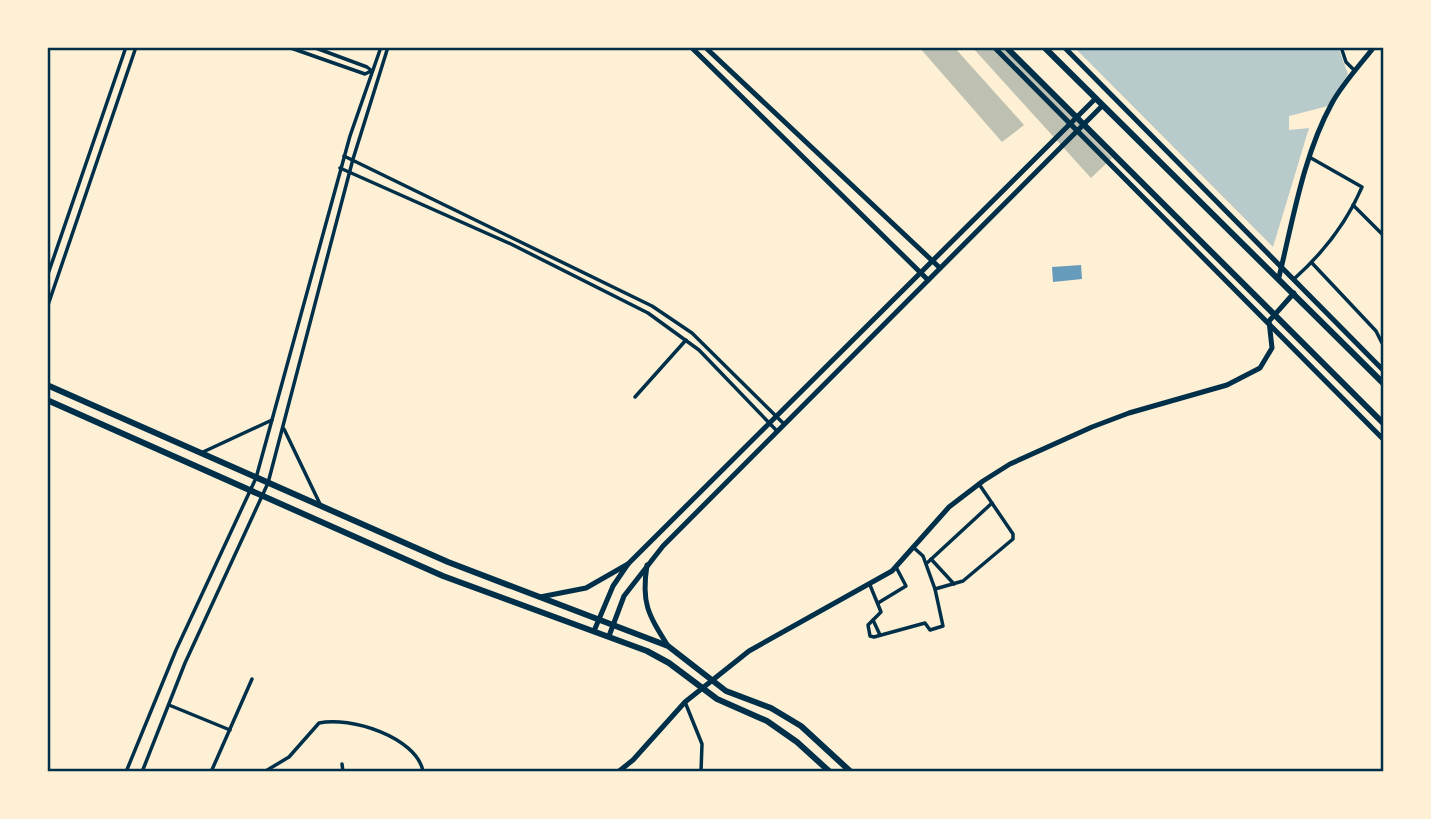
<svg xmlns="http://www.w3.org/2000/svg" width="1431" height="819" viewBox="0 0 1431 819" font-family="'Golos Text',sans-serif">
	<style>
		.green { fill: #b9caca }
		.water { fill: #669bbc }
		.building { fill: #bec0b2 }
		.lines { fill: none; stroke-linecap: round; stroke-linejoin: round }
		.minor { stroke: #003049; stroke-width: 3.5 }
		.tertiary { stroke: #003049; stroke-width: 5 }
		.secondary { stroke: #003049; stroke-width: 5 }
		.primary { stroke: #003049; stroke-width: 6 }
		.neatline { fill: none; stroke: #003049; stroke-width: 2.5 }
	</style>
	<rect width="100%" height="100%" fill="#fdf0d5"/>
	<path class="green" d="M 1074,47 L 1338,47 L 1348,74 L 1328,106 L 1289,116 L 1289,130 L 1309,128 L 1273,247 Z"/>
	<path class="water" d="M 1081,265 L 1082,279 L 1053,282 L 1052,267 Z"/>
	<g class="building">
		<path d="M 919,47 L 954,47 L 1024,125 L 1002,142 Z"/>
		<path d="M 972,47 L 1002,47 L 1112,158 L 1091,178 Z"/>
	</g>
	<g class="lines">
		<g class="minor">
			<path d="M 288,47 L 365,74 L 371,71"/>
			<path d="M 313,47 L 367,67 L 372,71"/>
			<path d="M 1341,47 L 1346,62 L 1355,71"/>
			<path d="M 344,156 L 652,306 L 692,333 L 784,424"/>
			<path d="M 340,168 L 511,244 L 648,313 L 699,350 L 777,431"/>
			<path d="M 1353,205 L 1384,236"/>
			<path d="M 1312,263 L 1376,331 L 1382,343"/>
			<path d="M 47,277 L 126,47"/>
			<path d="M 1294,279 C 1322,254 1347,222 1362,187 L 1311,158"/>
			<path d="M 47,308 L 136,47"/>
			<path d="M 635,397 L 686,340"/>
			<path d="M 284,429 L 320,504"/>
			<path d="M 203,452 L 272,420"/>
			<path d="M 913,547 L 923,556 L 935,589 L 963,581 L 1013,539 L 1013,534 L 979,484"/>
			<path d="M 931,559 L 954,584"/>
			<path d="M 927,563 L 992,503"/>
			<path d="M 870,585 L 881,612 L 868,625 L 870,636 L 874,637 L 925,623 L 930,630 L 943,626 L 935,589"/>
			<path d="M 878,603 L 906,586 L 896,567"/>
			<path d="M 873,620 L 880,635"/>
			<path d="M 685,702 L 702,744 L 701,772"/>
			<path d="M 169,705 L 230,730"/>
			<path d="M 342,764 L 343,772"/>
			<path d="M 126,772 L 176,650 L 256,478 L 350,136 L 381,47"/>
			<path d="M 142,772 L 185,663 L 268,483 L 353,159 L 388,47"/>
			<path d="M 211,772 L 252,679"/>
			<path d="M 264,772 L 289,757 L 319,723 C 350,716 416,737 423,771"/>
		</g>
		<g class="tertiary">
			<path d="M 691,47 L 928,280"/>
			<path d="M 705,47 L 940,268"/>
			<path d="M 994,47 L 1384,440"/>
			<path d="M 1064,47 L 1384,371"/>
			<path d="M 1279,277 C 1293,220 1303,156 1332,103 C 1343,83 1360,65 1374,47"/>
			<path d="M 594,631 L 613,586 L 628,564 L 1095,99"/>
			<path d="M 609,636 L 624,596 L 663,546 L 1102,106"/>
			<path d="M 618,772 L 633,760 L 685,702 L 749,651 L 892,571 L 949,507 L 983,481 L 1010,464 L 1092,427 L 1129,413 L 1227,385 L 1260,368 L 1272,348 L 1269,321 L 1294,293"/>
		</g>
		<g class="secondary">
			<path d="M 647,565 C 641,603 648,614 668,646"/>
			<path d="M 540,597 L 586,588 L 628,564"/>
		</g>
		<g class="primary">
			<path d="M 1006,47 L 1384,424"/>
			<path d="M 1044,47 L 1384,384"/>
			<path d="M 47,385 L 448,562 L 668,646 L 726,691 L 771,708 L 801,726 L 851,772"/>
			<path d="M 47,400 L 443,576 L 647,651 L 669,663 L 717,699 L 767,721 L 797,742 L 830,772"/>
		</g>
	</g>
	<rect width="1431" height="819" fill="none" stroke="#fdf0d5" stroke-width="98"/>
	<rect x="49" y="49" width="1333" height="721" class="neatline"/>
</svg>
